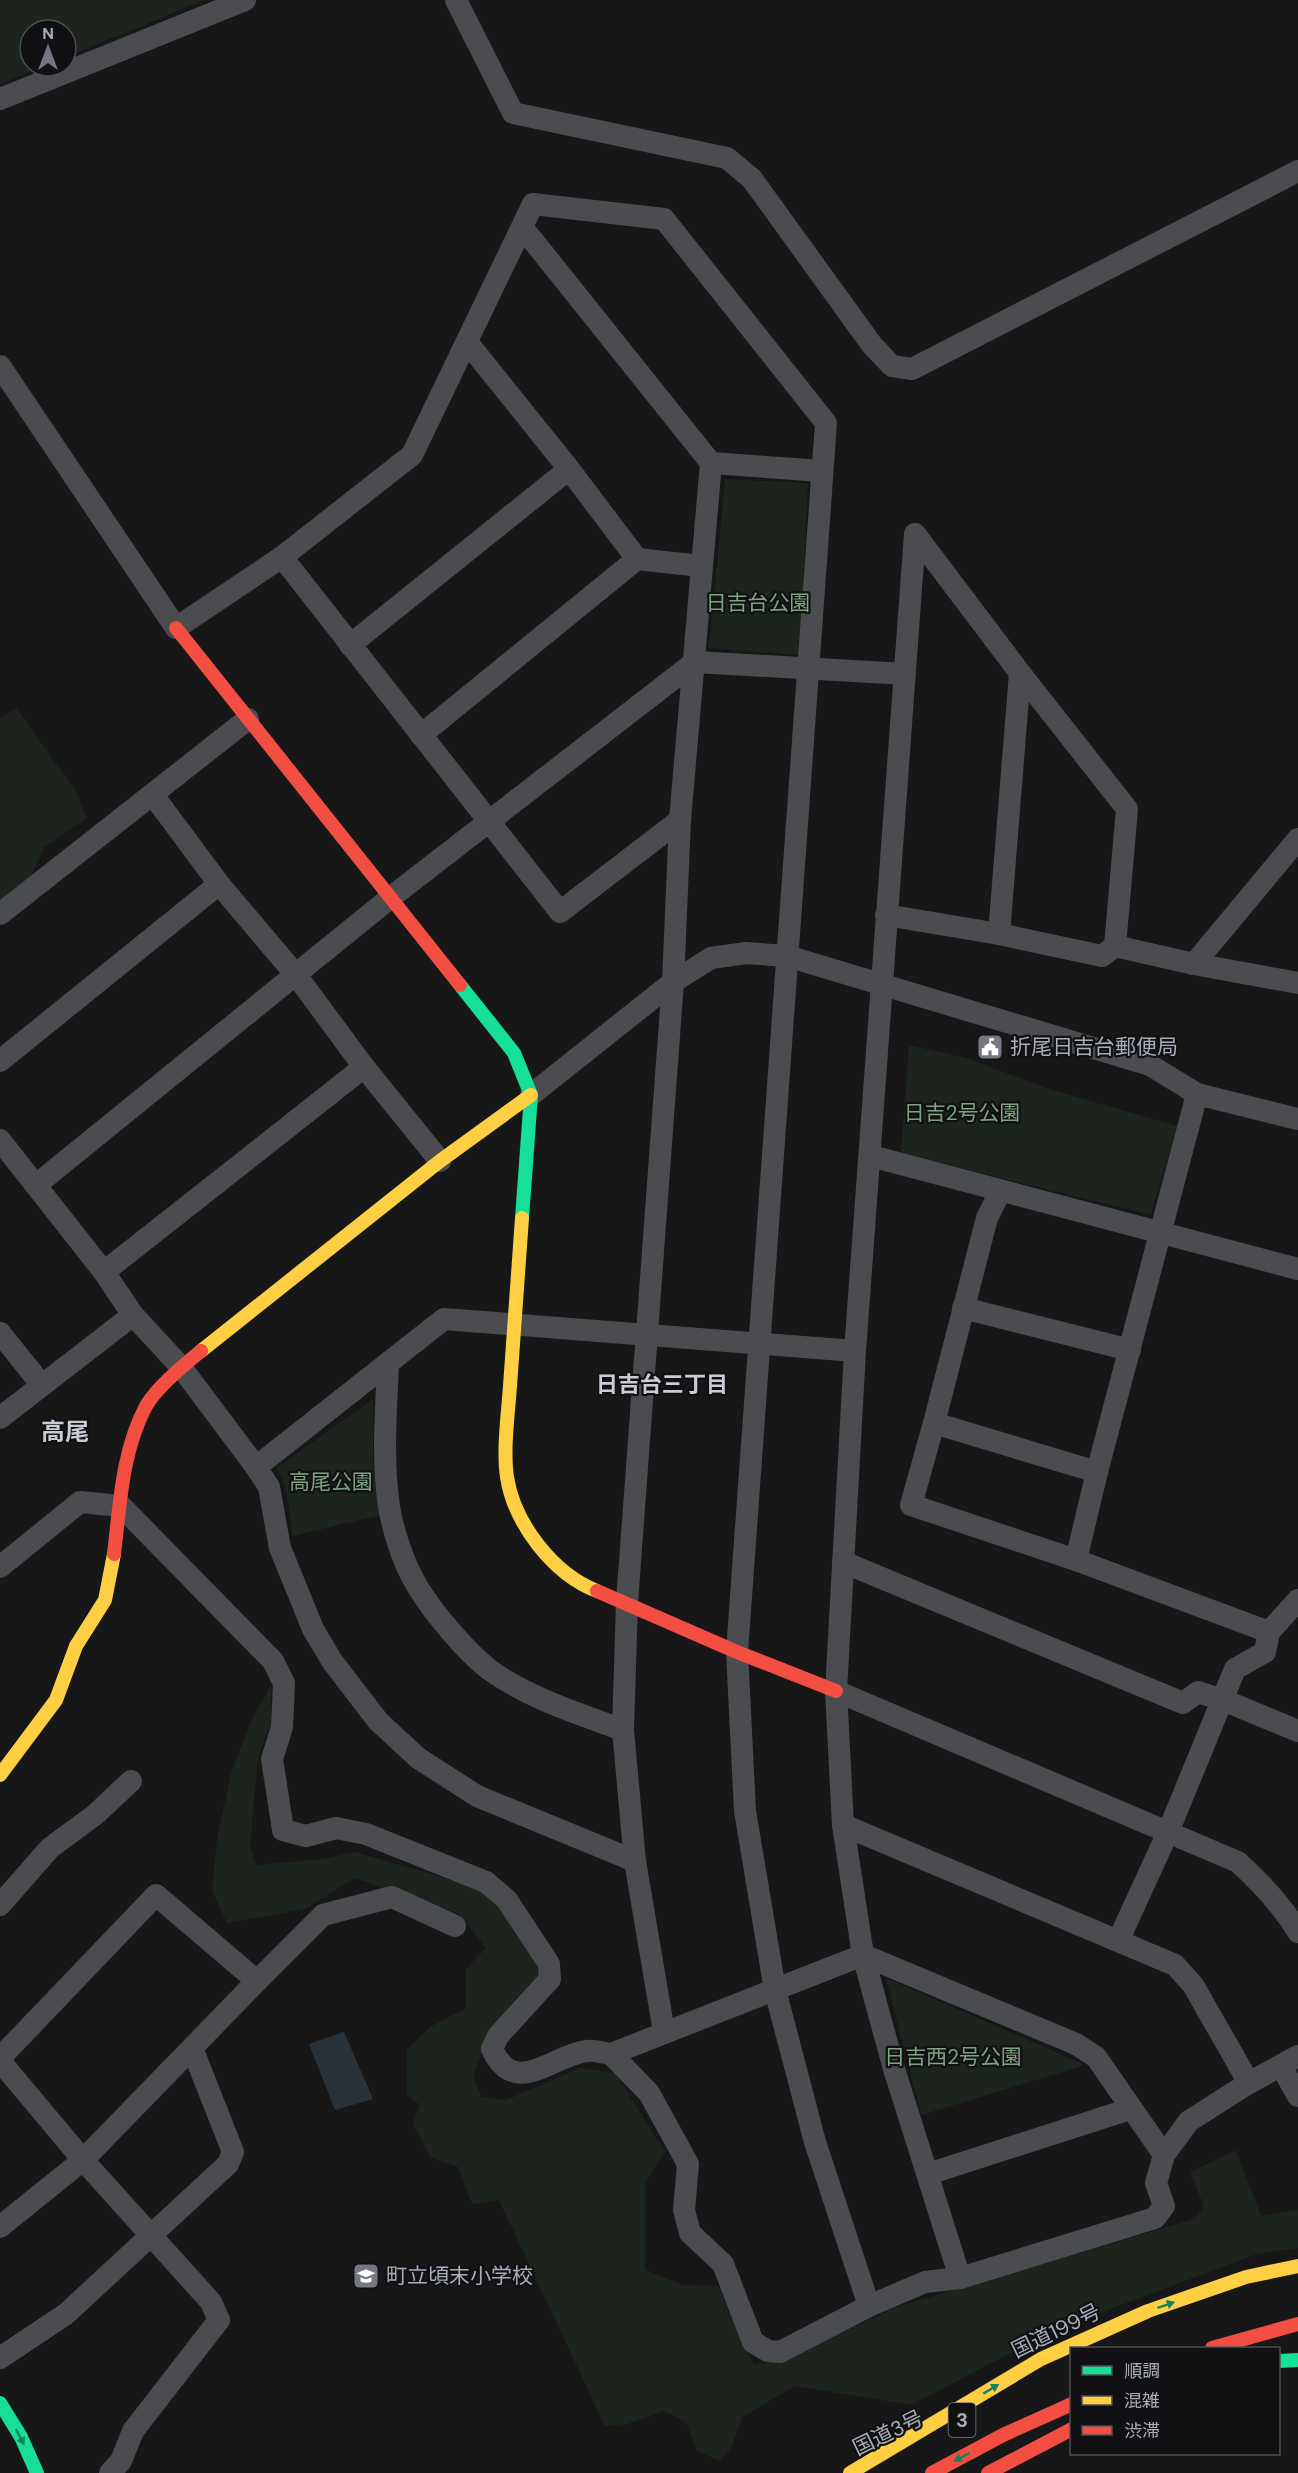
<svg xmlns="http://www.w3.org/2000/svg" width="1298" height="2473" viewBox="0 0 1298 2473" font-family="'DM Sans','Noto Sans JP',sans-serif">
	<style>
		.green { fill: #1d241e }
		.water { fill: #2a3239 }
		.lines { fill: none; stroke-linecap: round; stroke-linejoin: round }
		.street { stroke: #4b4c50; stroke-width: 22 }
		.fast { stroke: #16e098; stroke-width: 14 }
		.slow { stroke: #ffcf43; stroke-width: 14 }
		.jam { stroke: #f24e42; stroke-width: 14 }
		.oneway { fill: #14835c }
		.labels { text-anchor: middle; stroke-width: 4.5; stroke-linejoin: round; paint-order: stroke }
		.shield { fill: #111113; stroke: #7b7e86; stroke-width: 1.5 }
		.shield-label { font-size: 20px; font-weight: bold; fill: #a8adb8 }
		.park-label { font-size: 21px; fill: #7fa381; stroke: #111113 }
		.poi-label { font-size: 21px; fill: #a8adb8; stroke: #111113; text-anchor: start }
		.street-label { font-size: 21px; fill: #a8adb8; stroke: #111113 }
		.neighbourhood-label { font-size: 22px; font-weight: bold; fill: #c9ccd4; stroke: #111113 }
		.quarter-label { font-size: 24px; font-weight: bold; fill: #c9ccd4; stroke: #111113 }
	</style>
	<rect width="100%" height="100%" fill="#171717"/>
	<g class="green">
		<path d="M 0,0 L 204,0 L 66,57 L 66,30 L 30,30 L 30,66 L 44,66 L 0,84 Z"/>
		<path d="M 725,479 L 808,483 L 800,655 L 709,648 Z"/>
		<path d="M 16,708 L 76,791 L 87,818 L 44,847 L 31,876 L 0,900 L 0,719 Z"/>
		<path d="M 909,1045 L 966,1058 L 1049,1089 L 1177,1126 L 1151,1215 L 901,1153 Z"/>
		<path d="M 373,1399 L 373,1463 L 380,1515 L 293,1536 L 286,1490 L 277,1468 Z"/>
		<path d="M 271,1686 L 271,1724 L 258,1757 L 250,1847 L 256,1865 L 323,1859 L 355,1852 L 483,1889 L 501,1906 L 540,1971 L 537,1984 L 494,2026 L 473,2074 L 481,2097 L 506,2100 L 580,2068 L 615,2073 L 665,2151 L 645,2184 L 645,2270 L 683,2285 L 718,2286 L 754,2365 L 788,2359 L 893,2308 L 1194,2219 L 1204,2206 L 1190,2172 L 1236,2150 L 1261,2216 L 1298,2210 L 1298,2248 L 1257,2254 L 1054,2330 L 911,2405 L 795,2386 L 742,2417 L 731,2449 L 720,2461 L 697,2451 L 686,2422 L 664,2411 L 627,2424 L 605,2426 L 499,2200 L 472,2204 L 458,2167 L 430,2157 L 413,2123 L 420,2105 L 407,2095 L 407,2050 L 430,2027 L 466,2008 L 466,1969 L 486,1948 L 459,1914 L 354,1878 L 305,1909 L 227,1923 L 212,1890 L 217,1839 L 231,1774 L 250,1723 Z"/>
		<path d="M 886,1978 L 1085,2065 L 921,2115 Z"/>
	</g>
	<path class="water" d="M 344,2032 L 373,2099 L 335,2110 L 309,2044 Z"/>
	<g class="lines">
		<g class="street">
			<path d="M 456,0 L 513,113 L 727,158 L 752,179 L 872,345 L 892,366 L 912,369 L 1298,171"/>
			<path d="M 0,99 L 245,0"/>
			<path d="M 523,228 L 711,463 L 680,820 L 673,982 L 627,1602 L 623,1730 L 635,1861 L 664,2032"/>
			<path d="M 467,342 L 569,469 L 637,559"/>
			<path d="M 0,366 L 176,628 L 282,557 L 412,455 L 533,204 L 664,219 L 826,423 L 737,1652 L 745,1811 L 775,1990 L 815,2142 L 869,2306"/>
			<path d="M 711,463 L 822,471"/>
			<path d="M 282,557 L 560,912 L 680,820"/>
			<path d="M 350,645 L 569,469"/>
			<path d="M 421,735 L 637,559 L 701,566"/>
			<path d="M 153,795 L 219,884 L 296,975 L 364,1067 L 440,1161"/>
			<path d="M 0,914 L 248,719"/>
			<path d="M 886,915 L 999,934 L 1102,956 L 1115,946 L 1127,809 L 1020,673 L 915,534 L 855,1351 L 836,1691 L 843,1825 L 863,1955 L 894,2069 L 960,2278"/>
			<path d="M 999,934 L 1020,673"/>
			<path d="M 1115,946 L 1194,964 L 1298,983"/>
			<path d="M 1194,964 L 1298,839"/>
			<path d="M 0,1061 L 219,884"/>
			<path d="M 531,1095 L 673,982 L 711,958 L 746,953 L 787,956 L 1150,1065 L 1197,1094 L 1298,1119"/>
			<path d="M 0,1140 L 104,1272 L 133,1315 L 181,1367 L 256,1467 L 269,1487 L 280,1548 L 313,1629 L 332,1661 L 378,1721 L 418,1758 L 477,1796 L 635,1861"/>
			<path d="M 871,1156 L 1298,1269"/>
			<path d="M 36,1185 L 390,898 L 695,662 L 905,674"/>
			<path d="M 1000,1192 L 987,1218 L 934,1423 L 1097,1472"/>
			<path d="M 104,1272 L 364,1067"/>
			<path d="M 963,1308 L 1130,1350"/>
			<path d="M 0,1333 L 41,1384"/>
			<path d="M 388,1364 C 386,1411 382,1459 389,1506 C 393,1531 403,1562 416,1584 C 430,1609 467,1653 490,1670 C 528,1698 580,1714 623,1730"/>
			<path d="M 0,1418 L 133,1315"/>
			<path d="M 934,1423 L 911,1505 L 1076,1560 L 1269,1632"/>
			<path d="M 256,1467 L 444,1319 L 855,1351"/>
			<path d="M 1076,1560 L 1097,1472 L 1197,1094"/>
			<path d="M 843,1562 L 1183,1703 L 1198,1692 L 1223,1700 L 1298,1731"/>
			<path d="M 0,1567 L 80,1502 L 121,1506 L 273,1661 L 284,1683 L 282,1727 L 272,1759 L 283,1830 L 306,1836 L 336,1828 L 366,1834 L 486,1882 L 507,1900 L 549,1964 L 550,1979 L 498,2036 L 492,2049 C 515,2099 552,2055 587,2051 C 594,2050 604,2053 611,2054 L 863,1955 L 1076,2044 L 1096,2057 L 1164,2155"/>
			<path d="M 836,1691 L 1238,1862 C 1261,1883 1282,1905 1298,1932"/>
			<path d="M 843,1825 L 1175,1965 L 1193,1985 L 1249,2083"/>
			<path d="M 0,1905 L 50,1848 L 96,1814 L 131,1781"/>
			<path d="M 1119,1939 L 1168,1832 L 1235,1669 L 1265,1652 L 1269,1632 L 1298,1600"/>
			<path d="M 611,2054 L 649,2093 L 688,2164 L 684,2210 L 690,2233 L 723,2264 L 753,2342 L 768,2351 L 780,2352 L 869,2306 L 925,2282 L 960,2278 L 1155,2218 L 1164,2206 L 1156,2183 L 1164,2155 L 1189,2121 L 1249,2083 L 1298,2056"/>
			<path d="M 0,2058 L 156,1895 L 257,1981 L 323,1915 L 392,1897 L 455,1926"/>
			<path d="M 0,2061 L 83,2160 L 211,2302 L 219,2320 L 133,2431 L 121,2461 L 110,2473"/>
			<path d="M 1281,2066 L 1298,2096"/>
			<path d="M 928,2174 L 1130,2109"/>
			<path d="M 0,2227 L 83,2160 L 257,1981"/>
			<path d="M 0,2358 L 66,2314 L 228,2164 L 233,2152 L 192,2048"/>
		</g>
		<g class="fast">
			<path d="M 460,985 L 514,1053 L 531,1095 L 522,1218"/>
			<path d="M 1278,2361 L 1298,2360"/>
			<path d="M 0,2403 L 21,2437 L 37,2473"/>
		</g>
		<g class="slow">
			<path d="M 522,1218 C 518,1274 514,1330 510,1386 C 508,1414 503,1450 507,1477 C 514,1523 553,1574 597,1591"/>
			<path d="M 201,1351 L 440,1161 L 531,1095"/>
			<path d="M 0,1775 L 56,1700 L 76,1646 L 105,1600 L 114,1554"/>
			<path d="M 850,2473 L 1041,2359 L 1148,2311 L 1246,2277 L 1298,2266"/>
		</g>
		<g class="jam">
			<path d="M 176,628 L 460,985"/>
			<path d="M 114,1554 C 120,1504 122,1451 146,1406 C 157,1387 184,1365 201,1351"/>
			<path d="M 597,1591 L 737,1652 L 836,1691"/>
			<path d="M 1212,2348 L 1298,2324"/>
			<path d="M 932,2473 L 1003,2435 L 1072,2404"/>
			<path d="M 988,2473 L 1072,2429"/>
		</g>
	</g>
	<defs><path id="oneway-solid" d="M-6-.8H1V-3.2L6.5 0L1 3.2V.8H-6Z" transform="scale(1.5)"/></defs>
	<g class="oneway">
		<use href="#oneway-solid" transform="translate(1166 2305) rotate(-19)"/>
		<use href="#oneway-solid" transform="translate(991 2389) rotate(-31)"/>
		<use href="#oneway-solid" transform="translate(20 2437) rotate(62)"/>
		<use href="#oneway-solid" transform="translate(962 2457) rotate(152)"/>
	</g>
	<defs>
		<symbol id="civic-square" viewBox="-11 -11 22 22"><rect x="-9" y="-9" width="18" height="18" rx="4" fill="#757880" stroke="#111113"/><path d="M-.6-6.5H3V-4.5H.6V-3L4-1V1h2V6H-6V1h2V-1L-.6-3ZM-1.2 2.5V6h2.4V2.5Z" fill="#fff"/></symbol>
		<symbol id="school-square" viewBox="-11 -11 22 22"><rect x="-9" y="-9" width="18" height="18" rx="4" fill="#757880" stroke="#111113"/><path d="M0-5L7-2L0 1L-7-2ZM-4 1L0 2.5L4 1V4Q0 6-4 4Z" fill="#fff"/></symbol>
	</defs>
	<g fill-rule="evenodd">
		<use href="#civic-square" x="975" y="1032" width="30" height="30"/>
		<use href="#school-square" x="351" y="2261" width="30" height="30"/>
	</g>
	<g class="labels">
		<rect class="shield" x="948.5" y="2403" width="27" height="34" rx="4.5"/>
		<g class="shield-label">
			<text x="962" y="2427">3</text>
		</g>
		<g class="park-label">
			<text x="758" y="610">日吉台公園</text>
			<text x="962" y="1120">日吉2号公園</text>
			<text x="331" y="1489">高尾公園</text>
			<text x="953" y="2064">日吉西2号公園</text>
		</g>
		<g class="poi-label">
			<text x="1010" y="1054">折尾日吉台郵便局</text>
			<text x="386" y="2283">町立頃末小学校</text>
		</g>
		<g class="street-label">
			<text transform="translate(1056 2331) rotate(-26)" y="7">国道199号</text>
			<text transform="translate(888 2433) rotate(-26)" y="7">国道3号</text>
		</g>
		<g class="neighbourhood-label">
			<text x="662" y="1392">日吉台三丁目</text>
		</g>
		<g class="quarter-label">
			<text x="65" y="1440">高尾</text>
		</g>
	</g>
	<rect x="1070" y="2347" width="210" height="108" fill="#111113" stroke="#4d4f55" stroke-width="1.5"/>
	<rect x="1082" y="2366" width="30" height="9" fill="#16e098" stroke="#4d4f55" stroke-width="1.5"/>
	<text x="1124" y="2377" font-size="18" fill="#a8adb8">順調</text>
	<rect x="1082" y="2396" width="30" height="9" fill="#ffcf43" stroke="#4d4f55" stroke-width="1.5"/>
	<text x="1124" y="2407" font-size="18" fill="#a8adb8">混雑</text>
	<rect x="1082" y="2426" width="30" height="9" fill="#f24e42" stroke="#4d4f55" stroke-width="1.5"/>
	<text x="1124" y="2437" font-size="18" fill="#a8adb8">渋滞</text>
	<g transform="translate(48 48)"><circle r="28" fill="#111113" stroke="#4d4f55" stroke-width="1.5"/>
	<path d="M0-4.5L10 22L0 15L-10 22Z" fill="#757880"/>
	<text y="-9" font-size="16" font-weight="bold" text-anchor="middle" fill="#a8adb8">N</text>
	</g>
</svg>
